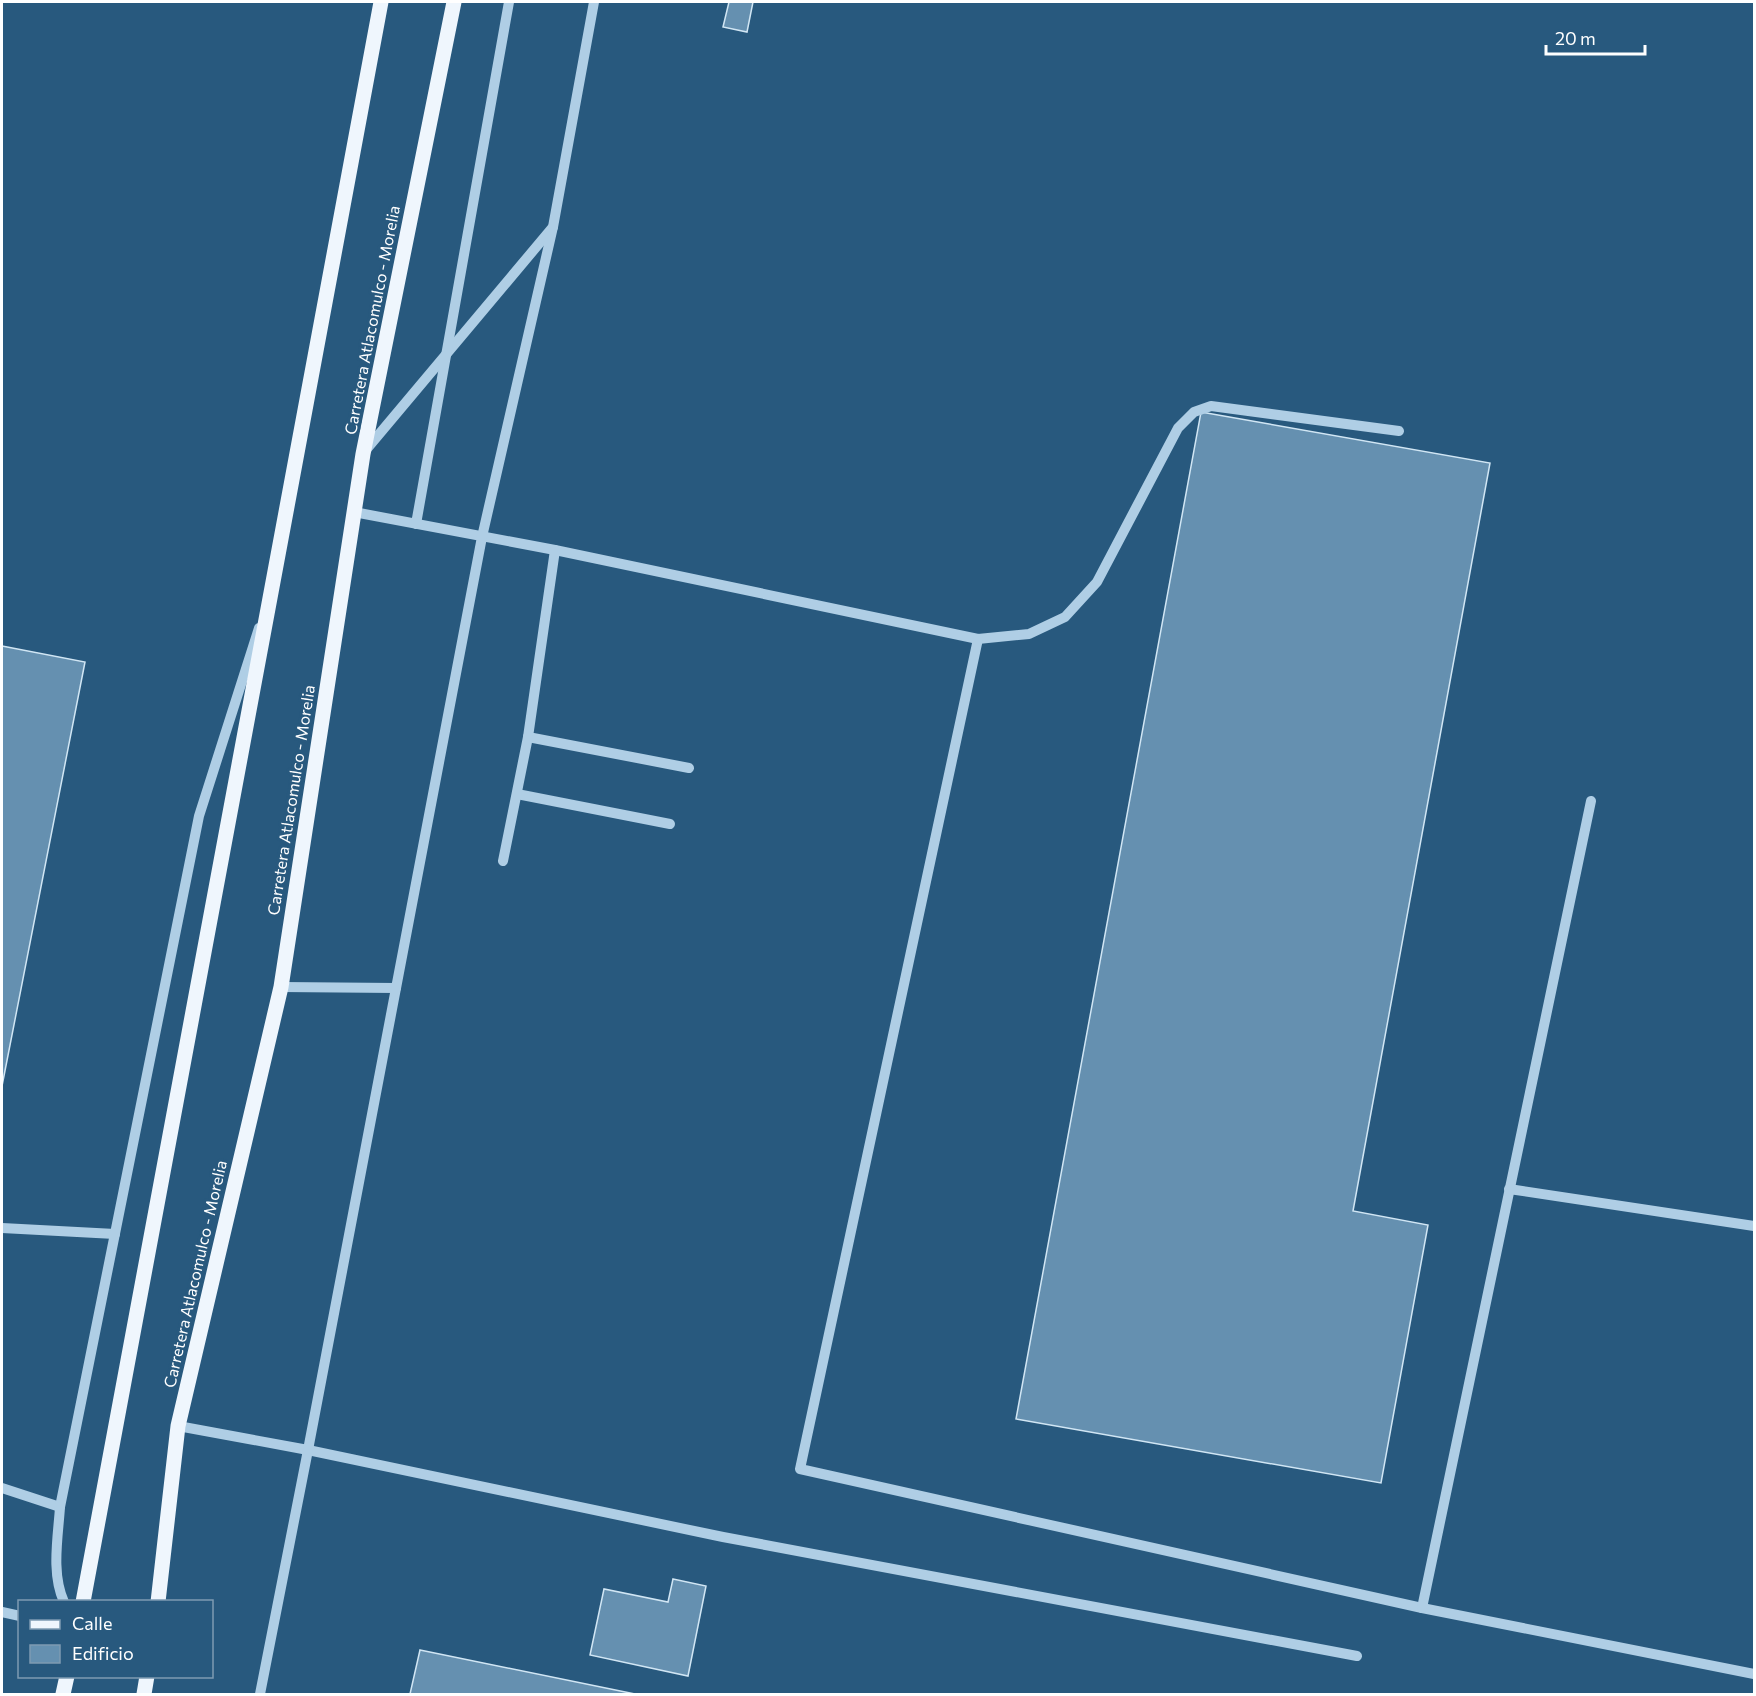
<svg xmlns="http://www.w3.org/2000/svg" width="1756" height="1696" viewBox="0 0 1756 1696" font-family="Commissioner,sans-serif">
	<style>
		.building { fill: #6590b0; stroke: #d1e6f4; stroke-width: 1.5 }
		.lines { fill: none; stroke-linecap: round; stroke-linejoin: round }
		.minor { stroke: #afcee5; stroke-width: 10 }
		.major { stroke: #eff6fd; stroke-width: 15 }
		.labels { text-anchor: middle; stroke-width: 6; stroke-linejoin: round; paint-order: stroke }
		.street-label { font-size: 16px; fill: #fff; stroke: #28597e }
	</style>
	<rect width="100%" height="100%" fill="#28597e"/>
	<g class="building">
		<path d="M 729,2 L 753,2 L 747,32 L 723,27 Z"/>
		<path d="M 1201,412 L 1490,463 L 1353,1211 L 1428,1225 L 1381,1483 L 1016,1419 Z"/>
		<path d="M 2,646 L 85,662 L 2,1086 Z"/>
		<path d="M 673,1579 L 706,1586 L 688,1676 L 590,1655 L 604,1589 L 668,1602 Z"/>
		<path d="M 420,1650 L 635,1694 L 410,1694 Z"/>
	</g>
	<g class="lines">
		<g class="minor">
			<path d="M 365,451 L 553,227 L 594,2"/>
			<path d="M 354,512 L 555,550 L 978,639 L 1029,634 L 1065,617 L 1097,582 L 1178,428 L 1194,412 L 1211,406 L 1399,431"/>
			<path d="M 416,524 L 509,2"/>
			<path d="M 555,550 L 528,737 L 689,768"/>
			<path d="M 978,639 L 800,1469 L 1422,1608 L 1754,1674"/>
			<path d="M 517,794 L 670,824"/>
			<path d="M 503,861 L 528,737"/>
			<path d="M 281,987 L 396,988"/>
			<path d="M 1509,1189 L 1754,1226"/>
			<path d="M 2,1228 L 115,1234"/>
			<path d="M 178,1426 L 308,1450 L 723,1537 L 1357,1656"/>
			<path d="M 2,1488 L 60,1507"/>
			<path d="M 64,1602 C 51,1573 58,1538 60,1507 L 199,816 L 259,628"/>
			<path d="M 1422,1608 L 1591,801"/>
			<path d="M 2,1612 L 20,1616"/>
			<path d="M 260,1694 L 308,1450 L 482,537 L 553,227"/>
		</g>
		<g class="major">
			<path d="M 83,1602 L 381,2"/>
			<path d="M 158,1602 L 178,1426 L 281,987 L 363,454 L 454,2"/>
			<path d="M 63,1694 L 67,1676"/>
			<path d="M 144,1694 L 147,1676"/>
		</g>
	</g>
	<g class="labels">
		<g class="street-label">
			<text transform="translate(372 320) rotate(-79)" y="6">Carretera Atlacomulco - Morelia</text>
			<text transform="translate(291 800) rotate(-81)" y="6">Carretera Atlacomulco - Morelia</text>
			<text transform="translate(195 1274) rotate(-77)" y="6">Carretera Atlacomulco - Morelia</text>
		</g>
	</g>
	<rect width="1756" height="1696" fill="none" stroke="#ffffff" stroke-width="6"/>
	<rect x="18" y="1600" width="195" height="78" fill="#28597e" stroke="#7e9bb2" stroke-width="1.5"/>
	<rect x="30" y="1620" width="30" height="9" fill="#eff6fd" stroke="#7e9bb2" stroke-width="1.5"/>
	<text x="72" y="1630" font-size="18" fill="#ffffff">Calle</text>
	<rect x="30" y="1645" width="30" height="18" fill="#6590b0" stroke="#7e9bb2" stroke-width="1.5"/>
	<text x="72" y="1660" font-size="18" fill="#ffffff">Edificio</text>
	<path d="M1546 45v9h99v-9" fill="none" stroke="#ffffff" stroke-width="3"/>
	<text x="1555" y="45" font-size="18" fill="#ffffff" stroke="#28597e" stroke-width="4.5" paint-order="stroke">20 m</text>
</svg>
